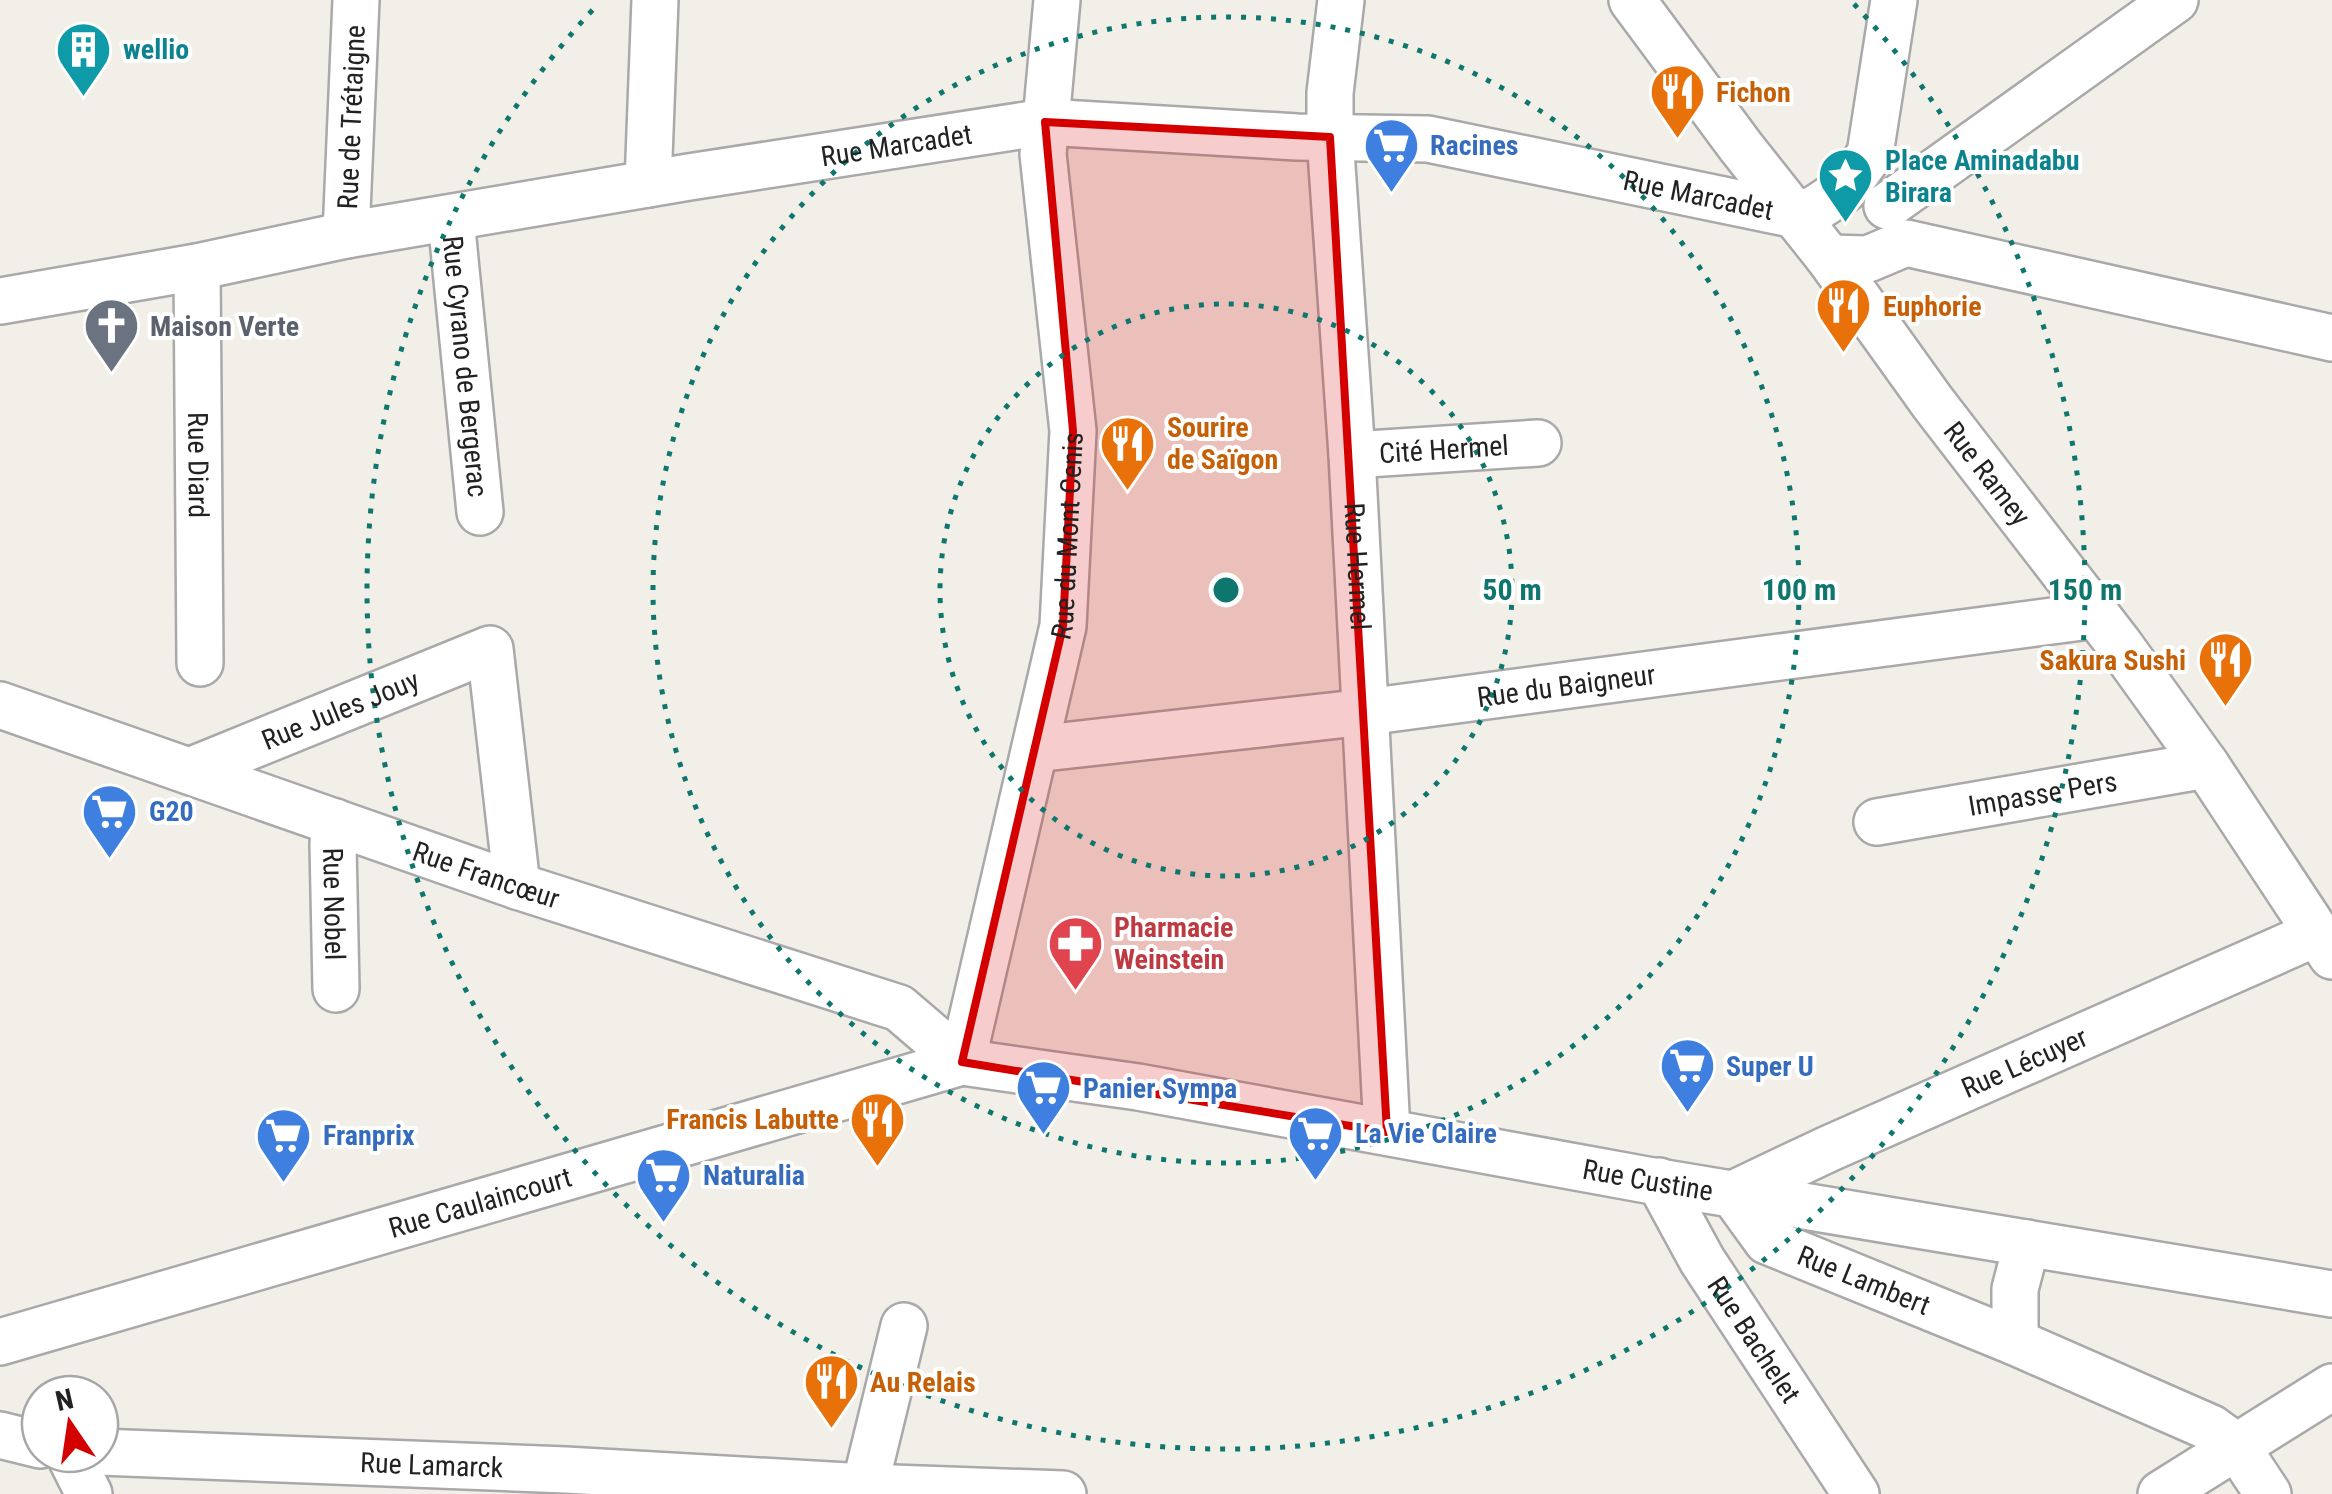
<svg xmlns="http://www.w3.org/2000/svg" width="2332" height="1494" viewBox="0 0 2332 1494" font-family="'Roboto Condensed',sans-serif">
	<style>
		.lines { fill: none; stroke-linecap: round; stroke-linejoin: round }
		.minor-casing { stroke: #a9a9a9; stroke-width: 50 }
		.minor { stroke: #fff; stroke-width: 45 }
		.marked { fill: #d40000; fill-opacity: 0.2; stroke: #d40000; stroke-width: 8; stroke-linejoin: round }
		.ring { fill: none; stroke: #0f766e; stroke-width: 5; stroke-dasharray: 5 10 }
		.labels { text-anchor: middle; stroke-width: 8; stroke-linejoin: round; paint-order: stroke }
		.culture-label { font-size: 28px; font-weight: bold; fill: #0d838f; stroke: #fff; text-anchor: start }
		.food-label { font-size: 28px; font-weight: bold; fill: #c56008; stroke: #fff; text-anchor: start }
		.street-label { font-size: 28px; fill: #222; stroke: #fff }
		.shop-label { font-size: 28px; font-weight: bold; fill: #366cbe; stroke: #fff; text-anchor: start }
		.worship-label { font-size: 28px; font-weight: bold; fill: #5b616d; stroke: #fff; text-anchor: start }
		.health-label { font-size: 28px; font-weight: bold; fill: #be3a42; stroke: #fff; text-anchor: start }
		.centre { fill: #0f766e; stroke: #fff; stroke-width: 5 }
		.ring-label { font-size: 30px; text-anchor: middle; font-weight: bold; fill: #0f766e; stroke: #fff; stroke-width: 8; stroke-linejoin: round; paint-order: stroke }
	</style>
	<rect width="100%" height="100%" fill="#f2efe9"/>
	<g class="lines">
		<defs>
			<g id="minor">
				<path id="s1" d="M 1341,0 L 1330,93 L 1330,137 L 1352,455 L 1387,1132"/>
				<path id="s2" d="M 1632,0 L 1741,147 L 1829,258 L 1933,403 L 2119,644 L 2206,765 L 2332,956"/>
				<path d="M 648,184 L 655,0"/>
				<path d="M 1887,206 L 2175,0"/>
				<path id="s3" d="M 451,219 L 480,512"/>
				<path id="s4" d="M 346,235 L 356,0"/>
				<path d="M 1829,258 L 1868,259 L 1906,243 L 2332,338"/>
				<path id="s5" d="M 197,267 L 200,663"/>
				<path id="s6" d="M 0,301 L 197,267 L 346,235 L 689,177 L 1045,122 L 1297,137 L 1428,139 L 1796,215 L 1815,209 L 1845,189 L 1870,154 L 1894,0"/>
				<path id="s7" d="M 1352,455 L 1538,443"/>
				<path id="s8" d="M 0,705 L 517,886 L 899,1008 L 962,1062"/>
				<path id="s9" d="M 1035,749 L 1366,712 L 2097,615"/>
				<path id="s10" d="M 192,770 L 490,649 L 517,886"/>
				<path id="s11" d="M 335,822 L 333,844 L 336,989"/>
				<path id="s12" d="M 1877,822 L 2206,765"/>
				<path id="s13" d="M 962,1062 L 1063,626 L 1073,431 L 1043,154 L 1057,0"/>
				<path id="s14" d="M 1659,1181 L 1702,1260 L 1856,1494"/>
				<path id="s15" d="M 0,1342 L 962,1062 L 1138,1087 L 1647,1180 L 2332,1294"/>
				<path d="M 2015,1342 L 2015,1289 L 2027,1243"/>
				<path d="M 0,1435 L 40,1445"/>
				<path id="s16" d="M 100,1452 L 566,1470 L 865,1487 L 1063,1494"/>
				<path d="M 69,1454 L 89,1494"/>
				<path d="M 863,1494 L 904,1326"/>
				<path d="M 2161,1494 L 2332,1387"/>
				<path id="s17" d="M 2268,1494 L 2237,1447 L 2211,1428 L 2015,1342 L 1767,1241 L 1733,1194 L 1828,1149 L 2317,933"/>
			</g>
		</defs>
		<use href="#minor" class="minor-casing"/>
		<use href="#minor" class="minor"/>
	</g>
	<path class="marked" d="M 1045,122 L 1330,137 L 1387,1132 L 962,1062 L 1063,626 L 1073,431 Z"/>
	<g class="ring">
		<circle cx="1226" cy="590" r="286"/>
		<circle cx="1226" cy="590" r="573"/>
		<path d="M1854 4A859 859 0 1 1 598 4"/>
	</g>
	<defs>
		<symbol id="building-pin" viewBox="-11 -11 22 30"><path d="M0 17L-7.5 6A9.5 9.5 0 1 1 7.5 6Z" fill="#0f9aa8" stroke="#fff"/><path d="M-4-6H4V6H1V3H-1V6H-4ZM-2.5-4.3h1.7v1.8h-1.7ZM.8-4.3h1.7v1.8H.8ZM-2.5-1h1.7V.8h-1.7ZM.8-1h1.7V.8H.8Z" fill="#fff"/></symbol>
		<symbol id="restaurant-pin" viewBox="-11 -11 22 30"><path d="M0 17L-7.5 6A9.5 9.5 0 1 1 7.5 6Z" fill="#e8710a" stroke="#fff"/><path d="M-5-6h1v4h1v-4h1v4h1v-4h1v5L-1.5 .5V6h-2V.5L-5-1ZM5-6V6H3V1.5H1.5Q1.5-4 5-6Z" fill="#fff"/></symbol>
		<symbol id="supermarket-pin" viewBox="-11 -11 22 30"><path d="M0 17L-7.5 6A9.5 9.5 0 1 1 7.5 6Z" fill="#3f7fe0" stroke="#fff"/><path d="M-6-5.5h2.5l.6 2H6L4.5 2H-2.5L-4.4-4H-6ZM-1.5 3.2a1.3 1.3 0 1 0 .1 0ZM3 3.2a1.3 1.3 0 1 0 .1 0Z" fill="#fff"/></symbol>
		<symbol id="sight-pin" viewBox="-11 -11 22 30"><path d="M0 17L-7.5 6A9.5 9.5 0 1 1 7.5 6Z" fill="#0f9aa8" stroke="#fff"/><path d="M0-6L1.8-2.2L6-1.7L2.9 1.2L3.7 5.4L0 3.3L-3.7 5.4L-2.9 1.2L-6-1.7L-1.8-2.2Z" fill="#fff"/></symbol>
		<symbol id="church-pin" viewBox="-11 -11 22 30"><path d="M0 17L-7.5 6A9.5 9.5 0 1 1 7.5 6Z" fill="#6b7280" stroke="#fff"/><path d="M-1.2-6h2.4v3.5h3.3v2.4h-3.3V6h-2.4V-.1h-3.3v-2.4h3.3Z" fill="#fff"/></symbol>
		<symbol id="pharmacy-pin" viewBox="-11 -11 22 30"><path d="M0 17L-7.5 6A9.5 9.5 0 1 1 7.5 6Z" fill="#e0444e" stroke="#fff"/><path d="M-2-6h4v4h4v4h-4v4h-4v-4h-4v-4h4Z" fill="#fff"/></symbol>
	</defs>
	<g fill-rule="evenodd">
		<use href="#building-pin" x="52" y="18" width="63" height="86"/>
		<use href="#restaurant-pin" x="1646" y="60" width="63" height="86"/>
		<use href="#supermarket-pin" x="1360" y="114" width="63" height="86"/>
		<use href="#sight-pin" x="1814" y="144" width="63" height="86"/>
		<use href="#restaurant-pin" x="1812" y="274" width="63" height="86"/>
		<use href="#church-pin" x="80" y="294" width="63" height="86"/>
		<use href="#restaurant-pin" x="1096" y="412" width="63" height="86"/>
		<use href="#restaurant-pin" x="2194" y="628" width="63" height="86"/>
		<use href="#supermarket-pin" x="78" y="780" width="63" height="86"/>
		<use href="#pharmacy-pin" x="1044" y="912" width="63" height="86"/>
		<use href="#supermarket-pin" x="1656" y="1034" width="63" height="86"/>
		<use href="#supermarket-pin" x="1012" y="1056" width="63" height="86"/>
		<use href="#restaurant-pin" x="846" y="1088" width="63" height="86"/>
		<use href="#supermarket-pin" x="1284" y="1102" width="63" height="86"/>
		<use href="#supermarket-pin" x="252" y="1104" width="63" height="86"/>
		<use href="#supermarket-pin" x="632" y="1144" width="63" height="86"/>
		<use href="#restaurant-pin" x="800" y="1350" width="63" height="86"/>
	</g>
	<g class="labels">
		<g class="culture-label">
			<text x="123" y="59">wellio</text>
			<text x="1885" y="170">Place Aminadabu<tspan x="1885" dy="32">Birara</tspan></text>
		</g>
		<g class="food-label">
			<text x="1716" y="102">Fichon</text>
			<text x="1883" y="316">Euphorie</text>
			<text x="1167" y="437">Sourire<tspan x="1167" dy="32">de Saïgon</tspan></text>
			<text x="2186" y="670" text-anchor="end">Sakura Sushi</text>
			<text x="839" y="1129" text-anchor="end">Francis Labutte</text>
			<text x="870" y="1392">Au Relais</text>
		</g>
		<g class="street-label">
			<text dy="10" stroke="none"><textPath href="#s4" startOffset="118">Rue de Trétaigne</textPath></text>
			<text dy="10" stroke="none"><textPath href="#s6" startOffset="910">Rue Marcadet</textPath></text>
			<text dy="10" stroke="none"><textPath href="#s6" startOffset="1720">Rue Marcadet</textPath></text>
			<text dy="10" stroke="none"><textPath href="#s3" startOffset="148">Rue Cyrano de Bergerac</textPath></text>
			<text dy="10" stroke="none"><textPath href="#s7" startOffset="92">Cité Hermel</textPath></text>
			<text dy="10" stroke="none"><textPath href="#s5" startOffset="198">Rue Diard</textPath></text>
			<text dy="10" stroke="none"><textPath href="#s2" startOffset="592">Rue Ramey</textPath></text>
			<text dy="10" stroke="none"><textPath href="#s13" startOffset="538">Rue du Mont Cenis</textPath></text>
			<text dy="10" stroke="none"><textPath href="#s1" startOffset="568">Rue Hermel</textPath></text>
			<text dy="10" stroke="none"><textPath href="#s9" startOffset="535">Rue du Baigneur</textPath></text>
			<text dy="10" stroke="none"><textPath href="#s10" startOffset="160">Rue Jules Jouy</textPath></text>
			<text dy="10" stroke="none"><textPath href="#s12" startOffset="168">Impasse Pers</textPath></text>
			<text dy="10" stroke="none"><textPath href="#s8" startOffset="515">Rue Francœur</textPath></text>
			<text dy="10" stroke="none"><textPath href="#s11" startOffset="82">Rue Nobel</textPath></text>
			<text dy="10" stroke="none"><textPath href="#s17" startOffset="948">Rue Lécuyer</textPath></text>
			<text dy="10" stroke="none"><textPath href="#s15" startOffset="1698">Rue Custine</textPath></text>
			<text dy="10" stroke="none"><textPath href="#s15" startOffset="500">Rue Caulaincourt</textPath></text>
			<text transform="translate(1864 1280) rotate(22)" y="10">Rue Lambert</text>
			<text dy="10" stroke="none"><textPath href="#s14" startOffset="185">Rue Bachelet</textPath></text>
			<text dy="10" stroke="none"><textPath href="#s16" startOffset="332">Rue Lamarck</textPath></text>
		</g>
		<g class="shop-label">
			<text x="1430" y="155">Racines</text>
			<text x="149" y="821">G20</text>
			<text x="1726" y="1076">Super U</text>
			<text x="1083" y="1098">Panier Sympa</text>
			<text x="1355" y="1143">La Vie Claire</text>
			<text x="323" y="1145">Franprix</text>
			<text x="703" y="1185">Naturalia</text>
		</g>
		<g class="worship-label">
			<text x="150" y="336">Maison Verte</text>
		</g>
		<g class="health-label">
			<text x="1114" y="937">Pharmacie<tspan x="1114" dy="32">Weinstein</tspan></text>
		</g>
	</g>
	<circle cx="1226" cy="590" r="15" class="centre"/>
	<g class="ring-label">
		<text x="1512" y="600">50 m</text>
		<text x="1799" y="600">100 m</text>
		<text x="2085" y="600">150 m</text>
	</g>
	<g transform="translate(70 1424) rotate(347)"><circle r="48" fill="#ffffff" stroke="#a7a7a7" stroke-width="2.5"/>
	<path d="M0-8L18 38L0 25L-18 38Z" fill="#d40000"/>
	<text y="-15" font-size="28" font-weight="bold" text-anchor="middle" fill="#222222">N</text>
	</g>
</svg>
